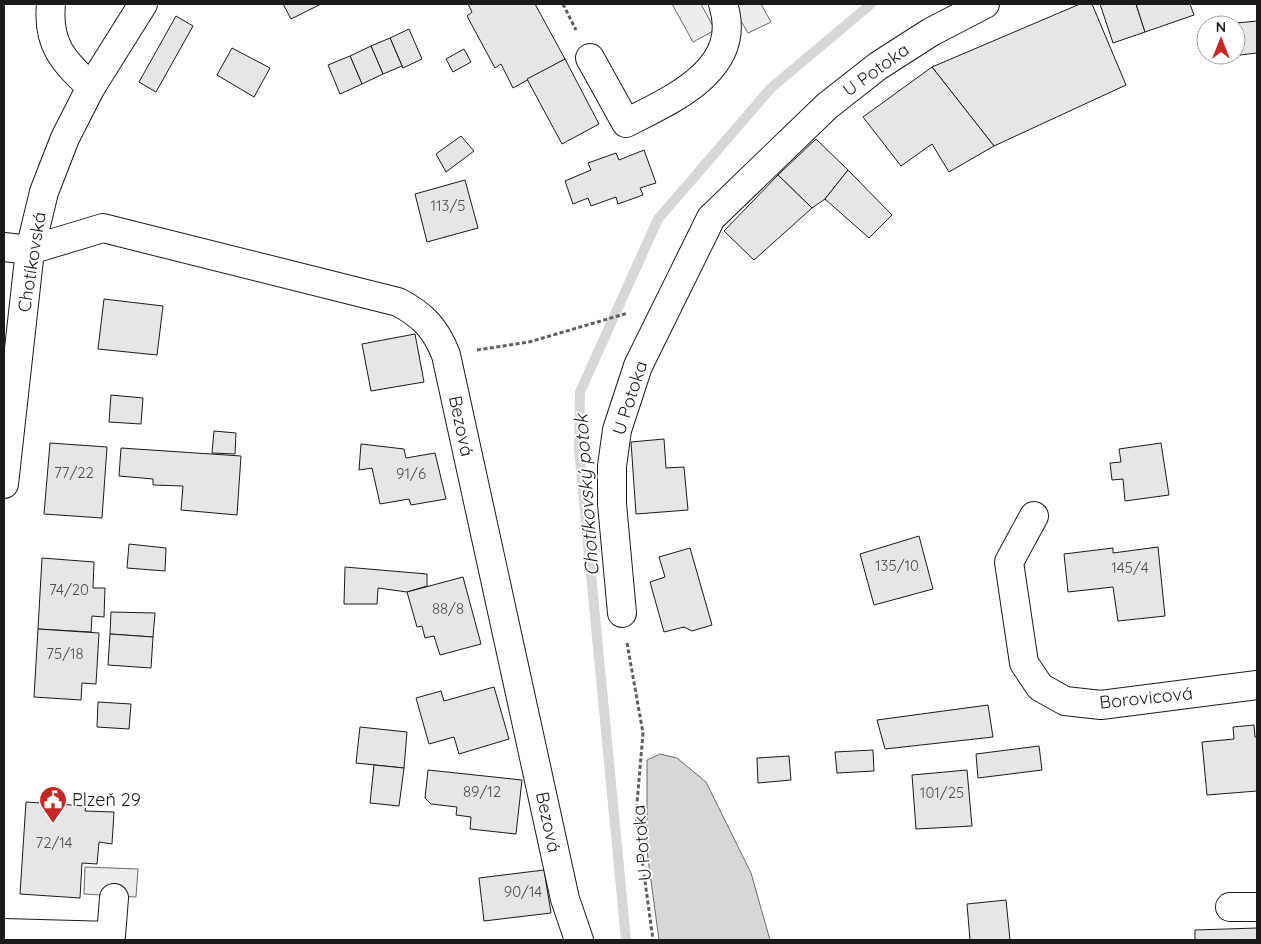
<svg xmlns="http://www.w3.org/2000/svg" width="1261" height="944" viewBox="0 0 1261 944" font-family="Quicksand,sans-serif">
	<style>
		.built { fill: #ededed; stroke: #6a6a6a }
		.water { fill: #d7d7d7; stroke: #6a6a6a }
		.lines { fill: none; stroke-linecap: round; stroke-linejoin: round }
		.stream { stroke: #d7d7d7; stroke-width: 10 }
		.building { fill: #e6e6e6; stroke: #1a1a1a }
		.minor-casing { stroke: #1a1a1a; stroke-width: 30 }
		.path { stroke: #5f5f5f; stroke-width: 3; stroke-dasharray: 4 2.5; stroke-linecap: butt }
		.minor { stroke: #fff; stroke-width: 28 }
		.labels { text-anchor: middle; stroke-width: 4; stroke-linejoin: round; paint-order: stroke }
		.number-label { font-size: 15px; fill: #4d4d4d }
		.street-label { font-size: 18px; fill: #1a1a1a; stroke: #fff }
		.poi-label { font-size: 18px; fill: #1a1a1a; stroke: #fff; text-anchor: start }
		.water-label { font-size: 19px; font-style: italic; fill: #1a1a1a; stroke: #fff }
	</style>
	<rect width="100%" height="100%" fill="#fff"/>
	<g class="built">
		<path d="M 672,4 L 701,4 L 715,30 L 693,42 Z"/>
		<path d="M 731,4 L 761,4 L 771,22 L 748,33 Z"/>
		<path d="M 85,867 L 138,869 L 136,897 L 84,894 Z"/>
	</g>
	<path class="water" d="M 660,754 L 677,758 L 706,782 L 751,873 L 770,940 L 659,940 L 647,851 L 647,760 Z"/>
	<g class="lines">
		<path class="stream" d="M 626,940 L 579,449 L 580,392 L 658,219 L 771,88 L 871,4"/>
	</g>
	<g class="building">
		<path d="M 283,4 L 321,4 L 291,19 Z"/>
		<path d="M 468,4 L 535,4 L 565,59 L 513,88 L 501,64 L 495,68 L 467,16 L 472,12 Z"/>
		<path d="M 1080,4 L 1092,4 L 1126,85 L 994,146 L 932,67 Z"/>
		<path d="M 1100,4 L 1136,4 L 1145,32 L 1113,43 Z"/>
		<path d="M 1136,4 L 1190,4 L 1194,15 L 1145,32 Z"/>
		<path d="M 176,16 L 193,26 L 156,92 L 139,82 Z"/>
		<path d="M 1257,21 L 1257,53 L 1240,55 L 1237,23 Z"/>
		<path d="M 409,29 L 422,59 L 403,68 L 390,38 Z"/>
		<path d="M 390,38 L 402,66 L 383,74 L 371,46 Z"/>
		<path d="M 371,46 L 383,74 L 362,84 L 350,56 Z"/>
		<path d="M 232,48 L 270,68 L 254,97 L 217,75 Z"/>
		<path d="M 464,49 L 471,62 L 453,72 L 446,59 Z"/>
		<path d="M 350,56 L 362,84 L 340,94 L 328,65 Z"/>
		<path d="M 565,59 L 599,124 L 562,144 L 527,79 Z"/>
		<path d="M 932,67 L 994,146 L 949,172 L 932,144 L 901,166 L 863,117 Z"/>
		<path d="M 461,136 L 474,151 L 446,172 L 436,154 Z"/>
		<path d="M 816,139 L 848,170 L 825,199 L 812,208 L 778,175 Z"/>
		<path d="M 644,150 L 656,183 L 640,188 L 643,195 L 618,204 L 616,197 L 591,206 L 588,198 L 573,204 L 565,181 L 591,170 L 588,163 L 616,153 L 619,160 Z"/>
		<path d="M 848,170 L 892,215 L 869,238 L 825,199 Z"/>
		<path d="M 778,175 L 812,208 L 754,260 L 724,231 Z"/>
		<path d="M 465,180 L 478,228 L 427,242 L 415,194 Z"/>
		<path d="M 104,299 L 163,306 L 157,355 L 98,349 Z"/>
		<path d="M 415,334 L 424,382 L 371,391 L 362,344 Z"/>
		<path d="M 111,395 L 143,398 L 141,424 L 109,422 Z"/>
		<path d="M 214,431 L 236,433 L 235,454 L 212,453 Z"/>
		<path d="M 664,439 L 666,468 L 684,467 L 688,510 L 636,514 L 631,442 Z"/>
		<path d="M 50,443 L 107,447 L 102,518 L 44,514 Z"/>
		<path d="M 1161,443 L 1169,495 L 1125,501 L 1123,479 L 1112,480 L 1110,463 L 1121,462 L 1119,449 Z"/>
		<path d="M 361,444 L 404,449 L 406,458 L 435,453 L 446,499 L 411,505 L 409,499 L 380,504 L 372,468 L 359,470 Z"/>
		<path d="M 121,448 L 241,456 L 237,515 L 181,510 L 183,486 L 153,485 L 153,479 L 119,476 Z"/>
		<path d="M 919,536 L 933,589 L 874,605 L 860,554 Z"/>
		<path d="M 129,544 L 166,548 L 165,571 L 127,568 Z"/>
		<path d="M 1158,547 L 1165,616 L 1118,621 L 1113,587 L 1068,592 L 1064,554 L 1113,548 L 1113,553 Z"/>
		<path d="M 690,548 L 712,625 L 692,631 L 684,627 L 664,632 L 650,582 L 665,577 L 659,557 Z"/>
		<path d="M 42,558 L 94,562 L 93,588 L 105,588 L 104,617 L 92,616 L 91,632 L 38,629 Z"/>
		<path d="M 345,567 L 427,574 L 427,586 L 407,592 L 378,588 L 377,604 L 344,604 Z"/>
		<path d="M 463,577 L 481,644 L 440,655 L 434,636 L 425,638 L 422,626 L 417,627 L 407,592 Z"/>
		<path d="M 111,612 L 155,613 L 153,637 L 110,634 Z"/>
		<path d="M 38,629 L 99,633 L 96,684 L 82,683 L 81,700 L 34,697 Z"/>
		<path d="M 110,634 L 153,637 L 151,668 L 108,665 Z"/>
		<path d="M 494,687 L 509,739 L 459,754 L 454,737 L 429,744 L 416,698 L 441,691 L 444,701 Z"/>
		<path d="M 98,702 L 131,704 L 129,729 L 97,727 Z"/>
		<path d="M 988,705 L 993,737 L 885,749 L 877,720 Z"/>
		<path d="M 1254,725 L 1255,737 L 1257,737 L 1257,791 L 1207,795 L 1202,742 L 1234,739 L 1233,727 Z"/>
		<path d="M 360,727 L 407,732 L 404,768 L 356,763 Z"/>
		<path d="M 1039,746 L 1042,770 L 978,778 L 976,754 Z"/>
		<path d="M 873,750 L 874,771 L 837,773 L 835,752 Z"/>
		<path d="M 789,756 L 791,780 L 758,783 L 757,758 Z"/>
		<path d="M 374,765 L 404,768 L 399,806 L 370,803 Z"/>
		<path d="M 428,770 L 522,780 L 516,834 L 470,829 L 471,817 L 456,815 L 457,807 L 431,804 L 425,798 Z"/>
		<path d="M 967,770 L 972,826 L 916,829 L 912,775 Z"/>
		<path d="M 26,802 L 86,806 L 85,811 L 114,812 L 112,844 L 99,842 L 97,864 L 82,863 L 80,898 L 20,894 Z"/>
		<path d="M 544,870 L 551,913 L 484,921 L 479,878 Z"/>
		<path d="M 1006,900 L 1010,940 L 970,940 L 967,904 Z"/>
		<path d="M 1257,928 L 1257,940 L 1195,940 L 1195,930 Z"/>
	</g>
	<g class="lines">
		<defs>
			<g id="minor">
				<path d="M 51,4 C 47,44 63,61 91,87"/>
				<path d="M 590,58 L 626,123 C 673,99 744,69 723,4"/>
				<path d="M 4,247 L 30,250 L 103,228 L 398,302 C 423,315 436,329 446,355 L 565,899 L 579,940"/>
				<path d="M 4,484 L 30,250 L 44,192 L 65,138 L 91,87 L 143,4"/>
				<path d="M 1034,516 L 1009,562 L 1024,663 L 1040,687 L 1065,701 L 1101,705 L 1257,685"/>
				<path d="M 622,613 L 612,504 L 612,466 L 617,430 L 638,366 L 711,218 L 827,106 L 878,66 L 931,32 L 985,4"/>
				<path d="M 1230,907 L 1257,907"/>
				<path d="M 4,933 L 111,936 L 114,898"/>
			</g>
		</defs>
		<use href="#minor" class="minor-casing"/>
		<g class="path">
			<path d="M 563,4 L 576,30"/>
			<path d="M 477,350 L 529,342 L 628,313"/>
			<path d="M 627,643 L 643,733 L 636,815 L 653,940"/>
		</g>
		<use href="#minor" class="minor"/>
	</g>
	<defs>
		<symbol id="civic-pin" viewBox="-11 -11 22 30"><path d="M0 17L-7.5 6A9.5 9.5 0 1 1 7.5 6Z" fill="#c62828" stroke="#fff"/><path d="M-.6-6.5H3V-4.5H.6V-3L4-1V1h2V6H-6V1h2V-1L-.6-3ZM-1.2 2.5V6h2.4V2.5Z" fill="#fff"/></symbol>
	</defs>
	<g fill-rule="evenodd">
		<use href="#civic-pin" x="37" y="784" width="32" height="43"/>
	</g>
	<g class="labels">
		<g class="number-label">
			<text x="448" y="211">113/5</text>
			<text x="74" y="478">77/22</text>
			<text x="411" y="479">91/6</text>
			<text x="897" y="571">135/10</text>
			<text x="1130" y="573">145/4</text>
			<text x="69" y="595">74/20</text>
			<text x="448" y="614">88/8</text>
			<text x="65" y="659">75/18</text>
			<text x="482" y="797">89/12</text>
			<text x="942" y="798">101/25</text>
			<text x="54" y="848">72/14</text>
			<text x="523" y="897">90/14</text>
		</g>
		<g class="street-label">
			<text transform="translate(876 70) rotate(-36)" y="6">U Potoka</text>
			<text transform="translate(32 262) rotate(-81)" y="6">Chotíkovská</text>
			<text transform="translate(630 398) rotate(-72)" y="6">U Potoka</text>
			<text transform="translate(461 426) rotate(78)" y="6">Bezová</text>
			<text transform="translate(1146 698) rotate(-6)" y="6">Borovicová</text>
			<text transform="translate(548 822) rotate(78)" y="6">Bezová</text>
			<text transform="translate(642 843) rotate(-95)" y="6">U Potoka</text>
		</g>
		<g class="poi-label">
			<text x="72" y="806">Plzeň 29</text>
		</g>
		<g class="water-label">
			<text transform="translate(586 495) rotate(-94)" y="7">Chotíkovský potok</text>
		</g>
	</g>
	<rect width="1261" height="944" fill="none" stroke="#1a1a1a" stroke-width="10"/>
	<g transform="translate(1221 40)"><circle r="24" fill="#ffffff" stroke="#a3a3a3"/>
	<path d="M0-4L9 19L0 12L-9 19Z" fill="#c62828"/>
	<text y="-8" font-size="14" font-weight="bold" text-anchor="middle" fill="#1a1a1a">N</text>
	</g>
</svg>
